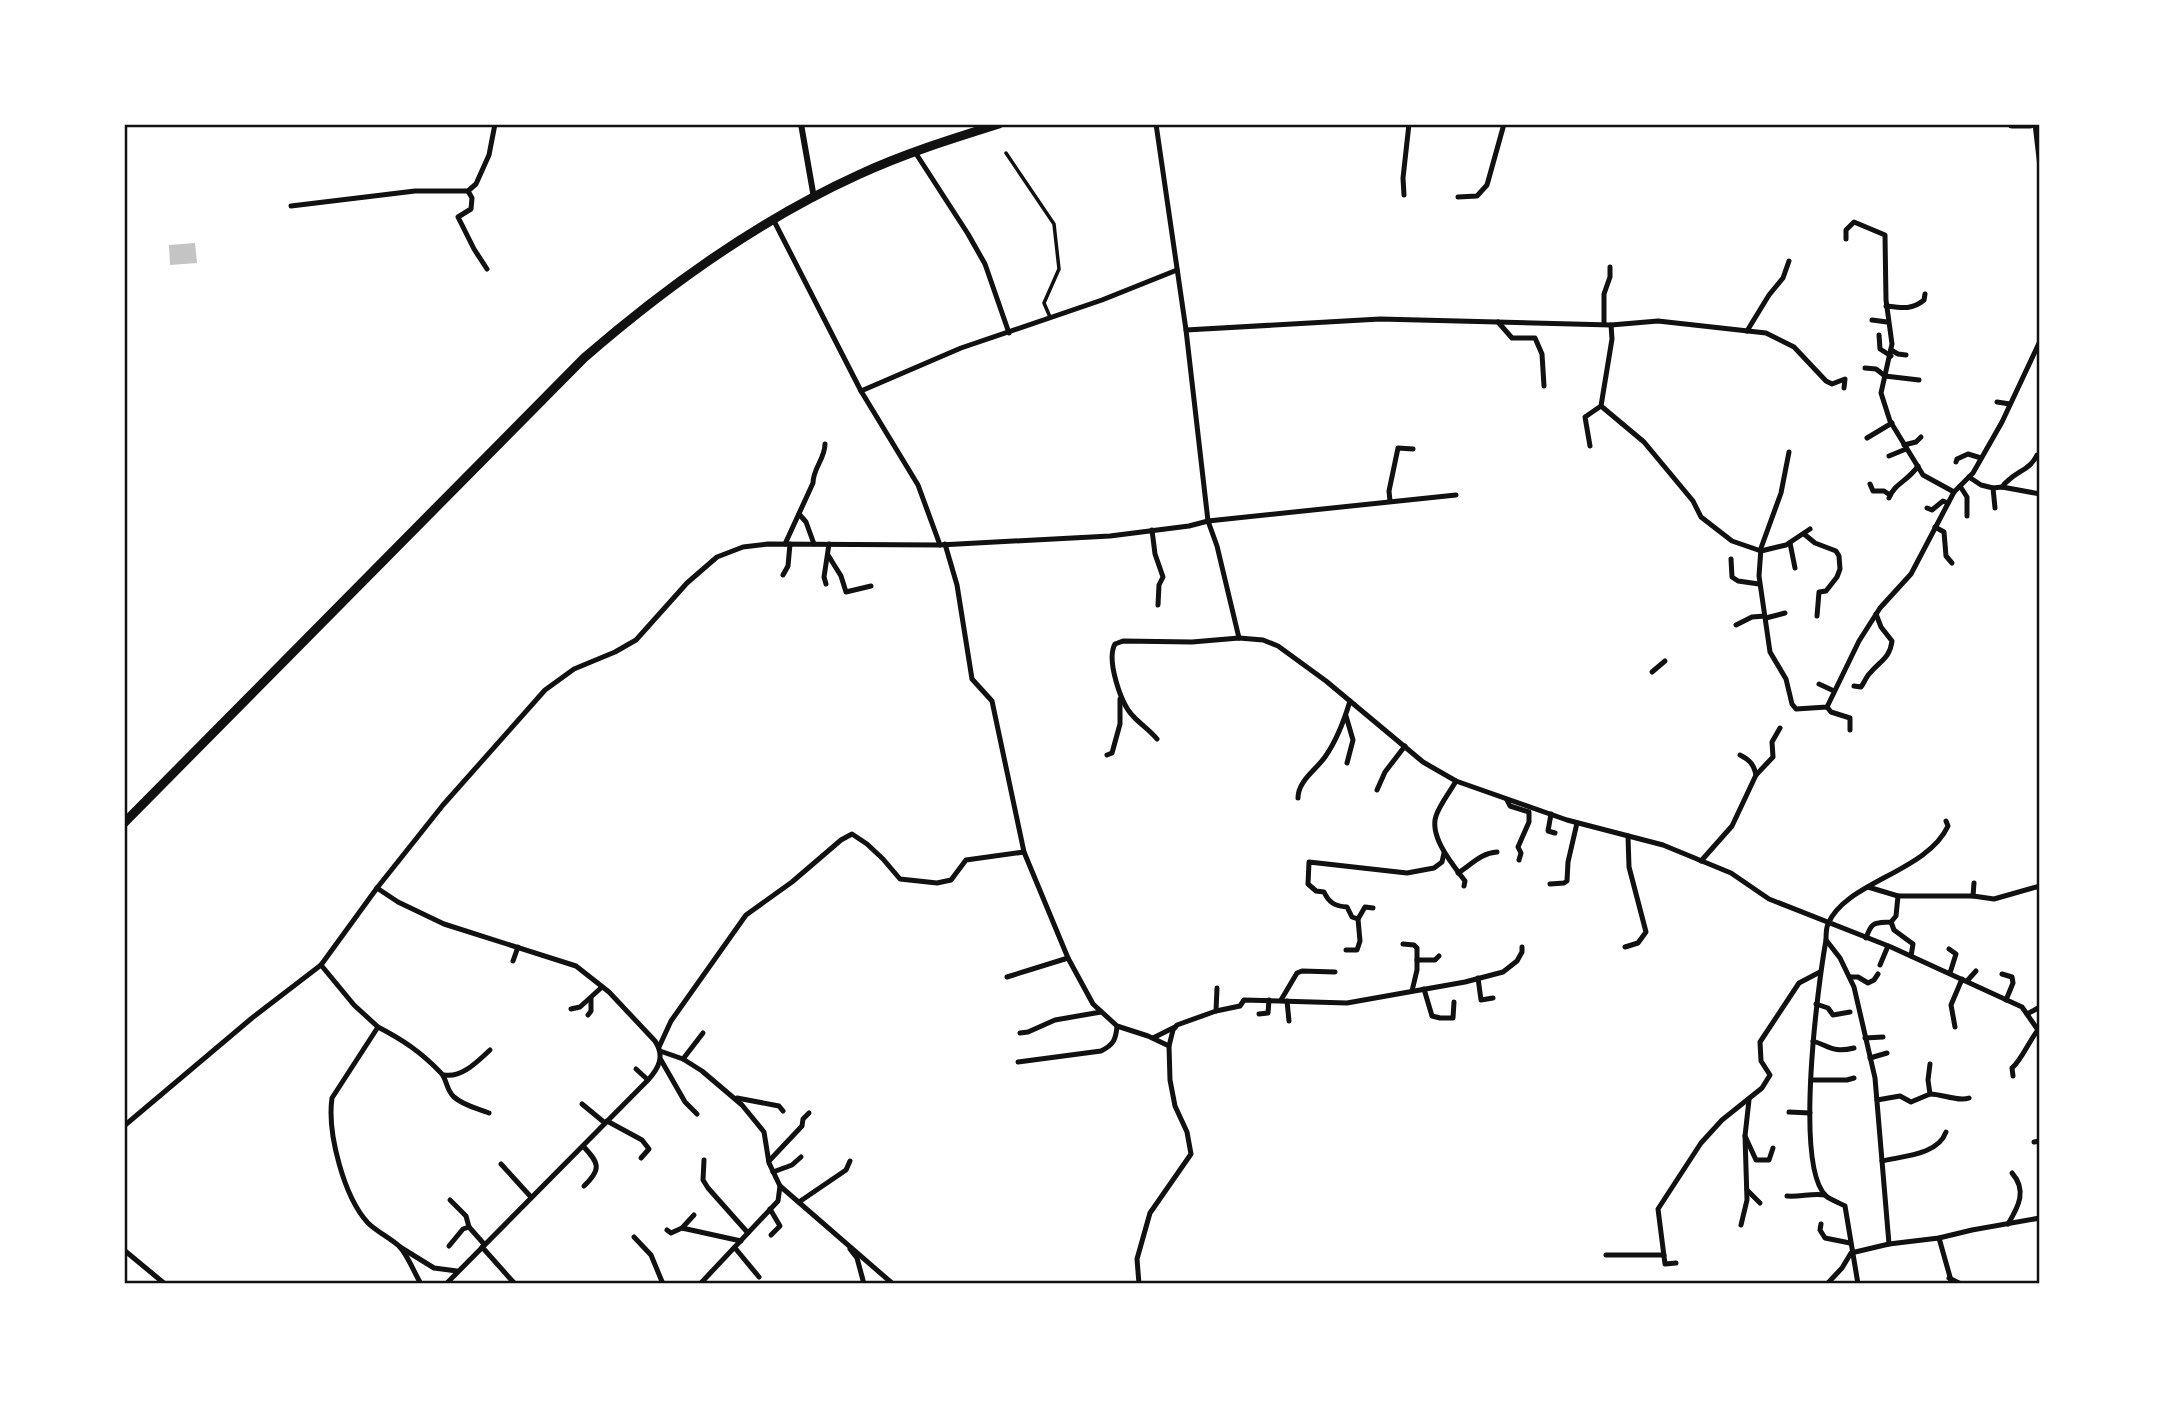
<svg xmlns="http://www.w3.org/2000/svg" width="2164" height="1408" viewBox="0 0 2164 1408" font-family="'Playfair Display',serif">
	<style>
		.building { fill: #c4c4c4 }
		.lines { fill: none; stroke-linecap: round; stroke-linejoin: round }
		.pedestrian { stroke: #111; stroke-width: 3.5 }
		.minor { stroke: #111; stroke-width: 5 }
		.tertiary { stroke: #111; stroke-width: 6 }
		.trunk { stroke: #111; stroke-width: 9 }
		.neatline { fill: none; stroke: #111; stroke-width: 2.5 }
	</style>
	<rect width="100%" height="100%" fill="#fff"/>
	<path class="building" d="M 195,243 L 197,263 L 170,265 L 169,245 Z"/>
	<g class="lines">
		<path class="pedestrian" d="M 1006,153 L 1054,224 L 1059,269 L 1044,303 L 1050,317"/>
		<g class="minor">
			<path d="M 1156,124 L 1186,330 L 1208,521 L 1217,546 L 1239,638"/>
			<path d="M 2035,124 L 2040,167"/>
			<path d="M 915,152 L 968,234 L 985,264 L 1009,333"/>
			<path d="M 468,191 L 472,198 L 471,209 L 458,217 L 474,249 L 487,269"/>
			<path d="M 1404,195 L 1403,178 L 1409,124"/>
			<path d="M 1458,197 L 1477,196 L 1487,185 L 1504,124"/>
			<path d="M 291,206 L 415,191 L 468,191 L 476,184 L 489,155 L 495,124"/>
			<path d="M 773,219 L 861,391 L 918,485 L 940,545"/>
			<path d="M 1846,239 L 1846,230 L 1854,222 L 1885,235 L 1886,300 L 1892,344 L 1881,393 L 1890,421 L 1923,475 L 1954,492"/>
			<path d="M 1886,306 C 1902,308 1912,310 1924,300 L 1925,294"/>
			<path d="M 1872,320 L 1887,322"/>
			<path d="M 1498,322 L 1512,338 L 1535,338 L 1542,354 L 1544,386"/>
			<path d="M 1604,324 L 1604,294 L 1610,277 L 1610,267"/>
			<path d="M 1186,330 L 1380,319 L 1611,325 L 1658,321 L 1766,333 L 1794,347 L 1826,381 L 1832,384 L 1845,379 L 1844,388"/>
			<path d="M 1747,331 L 1769,295 L 1783,278 L 1789,261"/>
			<path d="M 1879,335 L 1880,349 L 1891,356"/>
			<path d="M 1891,350 L 1898,354 L 1906,355"/>
			<path d="M 1865,368 L 1876,369 L 1885,376 L 1919,380"/>
			<path d="M 861,391 L 961,348 L 1102,300 L 1177,270"/>
			<path d="M 1997,402 L 2010,404"/>
			<path d="M 1601,406 L 1644,442 L 1693,501 L 1701,517 L 1732,541 L 1761,551 L 1786,545 L 1810,529"/>
			<path d="M 1867,438 L 1892,423"/>
			<path d="M 1904,445 L 1916,442 L 1921,437"/>
			<path d="M 1590,446 L 1585,417 L 1601,406 L 1612,339 L 1611,325"/>
			<path d="M 1789,452 L 1781,493 L 1761,548 L 1759,576 L 1770,652 L 1786,679 L 1792,704 L 1796,709 L 1827,707 L 1859,641 L 1880,608 L 1911,574 L 1954,492 L 1973,473 L 2002,422 L 2040,341"/>
			<path d="M 1889,456 L 1906,449"/>
			<path d="M 1956,462 L 1957,459 L 1968,454 L 1981,458"/>
			<path d="M 1969,477 L 1981,485 L 1993,488 L 1995,508"/>
			<path d="M 1870,484 L 1873,491 L 1884,491 L 1890,495"/>
			<path d="M 1960,486 L 1967,497 L 1967,516"/>
			<path d="M 2002,487 C 2014,471 2030,471 2037,455"/>
			<path d="M 1993,488 L 2002,487 L 2040,494"/>
			<path d="M 1889,498 C 1894,484 1908,481 1918,466"/>
			<path d="M 1390,501 L 1389,491 L 1398,448 L 1413,449"/>
			<path d="M 1927,508 L 1932,510 L 1943,501 L 1948,503"/>
			<path d="M 799,514 L 806,522 L 814,544"/>
			<path d="M 1935,527 L 1944,532 L 1946,556 L 1952,563"/>
			<path d="M 1152,530 L 1155,554 L 1163,577 L 1159,585 L 1158,605"/>
			<path d="M 1804,534 L 1815,543 L 1836,551 L 1839,556 L 1840,569 L 1837,577 L 1826,591 L 1819,592 L 1817,616"/>
			<path d="M 1790,543 L 1795,568"/>
			<path d="M 785,544 L 813,483 C 813,468 825,459 825,444"/>
			<path d="M 945,544 L 957,585 L 972,679 L 992,701 L 1024,852 L 1068,958 L 1093,1004 L 1117,1026 L 1148,1036 L 1169,1046 L 1170,1080 L 1175,1106 L 1187,1132 L 1191,1154 L 1150,1213 L 1137,1259 L 1139,1284"/>
			<path d="M 828,555 L 841,576 L 846,592 L 871,586"/>
			<path d="M 1731,559 L 1732,577 L 1738,581 L 1759,584"/>
			<path d="M 783,575 L 788,566 L 790,544"/>
			<path d="M 826,584 L 824,577 L 829,544"/>
			<path d="M 1766,618 L 1785,613"/>
			<path d="M 1736,625 L 1752,617 L 1765,616"/>
			<path d="M 1652,672 L 1665,661"/>
			<path d="M 1819,684 L 1834,691"/>
			<path d="M 1854,686 L 1861,687 C 1864,683 1866,677 1870,673 C 1880,661 1890,658 1892,641 L 1881,627 L 1876,614"/>
			<path d="M 1827,707 L 1831,712 L 1850,718 L 1850,730"/>
			<path d="M 1346,716 L 1353,740 L 1347,763"/>
			<path d="M 1157,739 C 1150,730 1140,724 1133,716 C 1121,704 1106,660 1115,644 L 1123,641 L 1192,642 L 1239,638 L 1263,640 L 1278,646 L 1326,681 L 1423,762 L 1456,781 L 1567,820 L 1663,845 L 1731,873 L 1769,899 L 1891,947 L 2022,1007 L 2040,1033"/>
			<path d="M 1107,755 L 1112,753 L 1120,724 L 1120,699"/>
			<path d="M 1740,755 C 1750,760 1754,765 1756,775"/>
			<path d="M 1456,781 C 1450,792 1440,804 1436,816 C 1429,837 1453,865 1465,881 L 1464,886"/>
			<path d="M 1377,790 L 1385,772 L 1405,746"/>
			<path d="M 1298,798 C 1298,781 1315,771 1325,757 C 1337,740 1344,721 1350,701"/>
			<path d="M 1507,800 L 1510,806 L 1529,812 L 1529,822 L 1518,847 L 1521,853 L 1519,860"/>
			<path d="M 1551,814 L 1548,831 L 1555,833"/>
			<path d="M 1701,861 L 1732,826 L 1756,775 L 1773,757 L 1772,742 L 1780,728"/>
			<path d="M 1458,873 C 1472,864 1481,853 1497,852"/>
			<path d="M 1550,884 L 1564,883 L 1567,881 L 1568,862 L 1577,823"/>
			<path d="M 1868,887 L 1898,896 L 1973,896 L 1994,899 L 2040,886"/>
			<path d="M 377,888 L 398,902 L 444,924 L 576,966 L 609,992 L 655,1041 C 665,1056 659,1068 648,1080 L 446,1284"/>
			<path d="M 1973,896 L 1974,883"/>
			<path d="M 1358,919 L 1365,907 L 1373,908"/>
			<path d="M 1891,922 L 1894,930 L 1913,944 L 1911,956"/>
			<path d="M 1866,938 C 1872,921 1874,923 1891,922 L 1896,916 L 1898,896"/>
			<path d="M 1826,940 C 1818,984 1794,1166 1826,1196 C 1831,1200 1840,1203 1845,1206 L 1858,1284"/>
			<path d="M 1403,944 L 1414,945 L 1417,948 L 1417,970 L 1412,991"/>
			<path d="M 1625,947 L 1638,943 L 1646,932 L 1629,867 L 1628,836"/>
			<path d="M 1949,949 L 1956,954 L 1950,973"/>
			<path d="M 1346,950 L 1357,950 L 1360,941 L 1358,919 L 1352,917 L 1347,907 C 1335,906 1329,903 1324,892 L 1316,891 L 1308,884 L 1309,862 L 1407,873 L 1434,868 L 1442,862 L 1444,853"/>
			<path d="M 1417,960 L 1435,960 L 1439,956"/>
			<path d="M 513,961 L 518,947"/>
			<path d="M 321,965 L 354,1005 L 378,1027 L 332,1098 C 327,1133 344,1197 368,1223 C 377,1232 389,1237 399,1246 C 406,1252 415,1274 421,1284"/>
			<path d="M 1880,965 L 1888,946"/>
			<path d="M 2002,974 L 2012,977 L 2013,983 L 2006,1000"/>
			<path d="M 1007,977 L 1068,958"/>
			<path d="M 1850,977 L 1858,977 L 1868,983 L 1874,980 L 1878,974"/>
			<path d="M 1478,978 L 1481,1000 L 1493,998"/>
			<path d="M 1967,981 L 1976,971"/>
			<path d="M 1424,989 L 1432,1016 L 1440,1018 L 1453,1018 L 1454,1002"/>
			<path d="M 1281,1000 L 1297,973 L 1302,971 L 1335,972"/>
			<path d="M 1287,1001 L 1289,1021"/>
			<path d="M 1816,1004 L 1828,1008 L 1833,1015 L 1850,1012"/>
			<path d="M 571,1009 L 580,1007 L 602,987"/>
			<path d="M 1216,1011 L 1240,1006 L 1244,1000 L 1347,1003 L 1465,982 L 1503,972 L 1517,961 L 1522,952 L 1522,947"/>
			<path d="M 1259,1014 L 1268,1013 L 1269,1000"/>
			<path d="M 2027,1014 L 2040,1007"/>
			<path d="M 588,1015 L 591,1011 L 591,999"/>
			<path d="M 378,1027 C 403,1040 421,1052 441,1073 C 447,1079 446,1090 454,1097 C 464,1106 477,1108 489,1113"/>
			<path d="M 1955,1027 L 1951,1005 L 1962,979"/>
			<path d="M 1020,1033 L 1028,1032 L 1055,1020 L 1101,1012"/>
			<path d="M 1153,1038 L 1175,1027"/>
			<path d="M 1865,1038 L 1883,1037"/>
			<path d="M 1813,1041 C 1831,1047 1834,1053 1854,1048"/>
			<path d="M 1169,1046 L 1173,1030 L 1177,1025 L 1216,1011 L 1217,988"/>
			<path d="M 659,1047 L 671,1021 L 746,915 L 792,882 L 841,840 L 852,834 L 867,844 L 883,859 L 900,879 L 937,883 L 951,880 L 966,860 L 1024,852"/>
			<path d="M 660,1051 L 683,1059 L 702,1071 L 742,1105 L 764,1132 L 769,1163 L 780,1186 L 893,1284"/>
			<path d="M 1870,1058 L 1887,1053"/>
			<path d="M 683,1059 L 703,1033"/>
			<path d="M 661,1060 L 685,1102 L 697,1114"/>
			<path d="M 1018,1062 L 1101,1051 C 1113,1045 1116,1040 1117,1026"/>
			<path d="M 636,1069 L 648,1080"/>
			<path d="M 444,1075 C 462,1078 477,1062 490,1050"/>
			<path d="M 2013,1076 L 2012,1068 C 2021,1061 2029,1041 2038,1030"/>
			<path d="M 1811,1080 L 1847,1080 L 1854,1078"/>
			<path d="M 1930,1094 C 1942,1094 1959,1102 1969,1098"/>
			<path d="M 737,1098 L 779,1106 L 783,1111"/>
			<path d="M 1749,1100 L 1745,1136 L 1756,1160 L 1769,1160 L 1773,1148"/>
			<path d="M 1877,1100 L 1900,1096 L 1911,1102 L 1930,1094 L 1928,1080 L 1930,1064"/>
			<path d="M 582,1104 L 605,1123"/>
			<path d="M 1789,1112 L 1810,1113"/>
			<path d="M 607,1121 L 642,1140 L 649,1149 L 641,1158"/>
			<path d="M 124,1126 L 252,1018 L 321,965 L 377,888 L 443,805 L 545,690 L 574,669 L 615,652 L 636,640 L 687,583 L 717,557 L 743,547 L 768,544 L 940,545 L 1110,536 L 1189,526 L 1208,521 L 1456,495"/>
			<path d="M 2034,1142 L 2040,1141"/>
			<path d="M 583,1146 C 599,1163 602,1169 584,1186"/>
			<path d="M 704,1160 L 703,1180 L 708,1188 L 748,1233"/>
			<path d="M 769,1161 L 802,1126 L 803,1119 L 809,1113"/>
			<path d="M 1882,1161 C 1903,1156 1938,1155 1946,1132"/>
			<path d="M 501,1164 L 531,1197"/>
			<path d="M 773,1172 L 792,1165 L 801,1157"/>
			<path d="M 1747,1190 L 1760,1203"/>
			<path d="M 1787,1196 C 1801,1197 1812,1193 1825,1195"/>
			<path d="M 450,1200 L 466,1216 L 469,1227"/>
			<path d="M 799,1202 L 846,1170 L 850,1161"/>
			<path d="M 770,1209 L 780,1226 L 771,1235"/>
			<path d="M 1821,1224 L 1820,1230 L 1825,1238 L 1850,1243"/>
			<path d="M 2008,1224 C 2019,1206 2027,1190 2012,1173"/>
			<path d="M 1741,1225 L 1747,1200 L 1745,1136"/>
			<path d="M 682,1228 L 694,1215"/>
			<path d="M 667,1230 L 671,1233 L 682,1228 L 741,1241"/>
			<path d="M 634,1237 L 651,1255 L 663,1284"/>
			<path d="M 1939,1238 L 1952,1284"/>
			<path d="M 1889,1244 L 1875,1078 L 1854,987 L 1840,958 L 1826,940 C 1826,935 1826,928 1828,924 C 1845,882 1927,872 1948,826 L 1946,821"/>
			<path d="M 449,1246 L 463,1229 L 469,1227 L 484,1244"/>
			<path d="M 400,1247 L 434,1268 L 457,1271"/>
			<path d="M 482,1247 L 515,1284"/>
			<path d="M 735,1248 L 759,1277"/>
			<path d="M 850,1249 L 857,1258 L 864,1284"/>
			<path d="M 124,1250 L 165,1284"/>
			<path d="M 1606,1255 L 1664,1255"/>
			<path d="M 1676,1263 L 1665,1264 L 1658,1209 L 1701,1143 L 1722,1120 L 1762,1088 L 1770,1075 L 1761,1061 L 1760,1042 L 1799,983 L 1820,972"/>
			<path d="M 1949,1278 L 1961,1284"/>
			<path d="M 700,1284 L 778,1201 L 780,1186"/>
			<path d="M 1827,1284 L 1842,1268 L 1851,1253 L 1889,1244 L 1939,1238 L 1972,1230 L 2040,1218"/>
		</g>
		<path class="tertiary" d="M 801,124 L 814,198"/>
		<g class="trunk">
			<path d="M 2012,124 L 2030,124"/>
			<path d="M 124,823 L 584,358 C 667,286 757,221 858,175 C 903,154 951,139 999,124"/>
		</g>
	</g>
	<rect width="2164" height="1408" fill="none" stroke="#ffffff" stroke-width="252"/>
	<rect x="126" y="126" width="1912" height="1156" class="neatline"/>
</svg>
